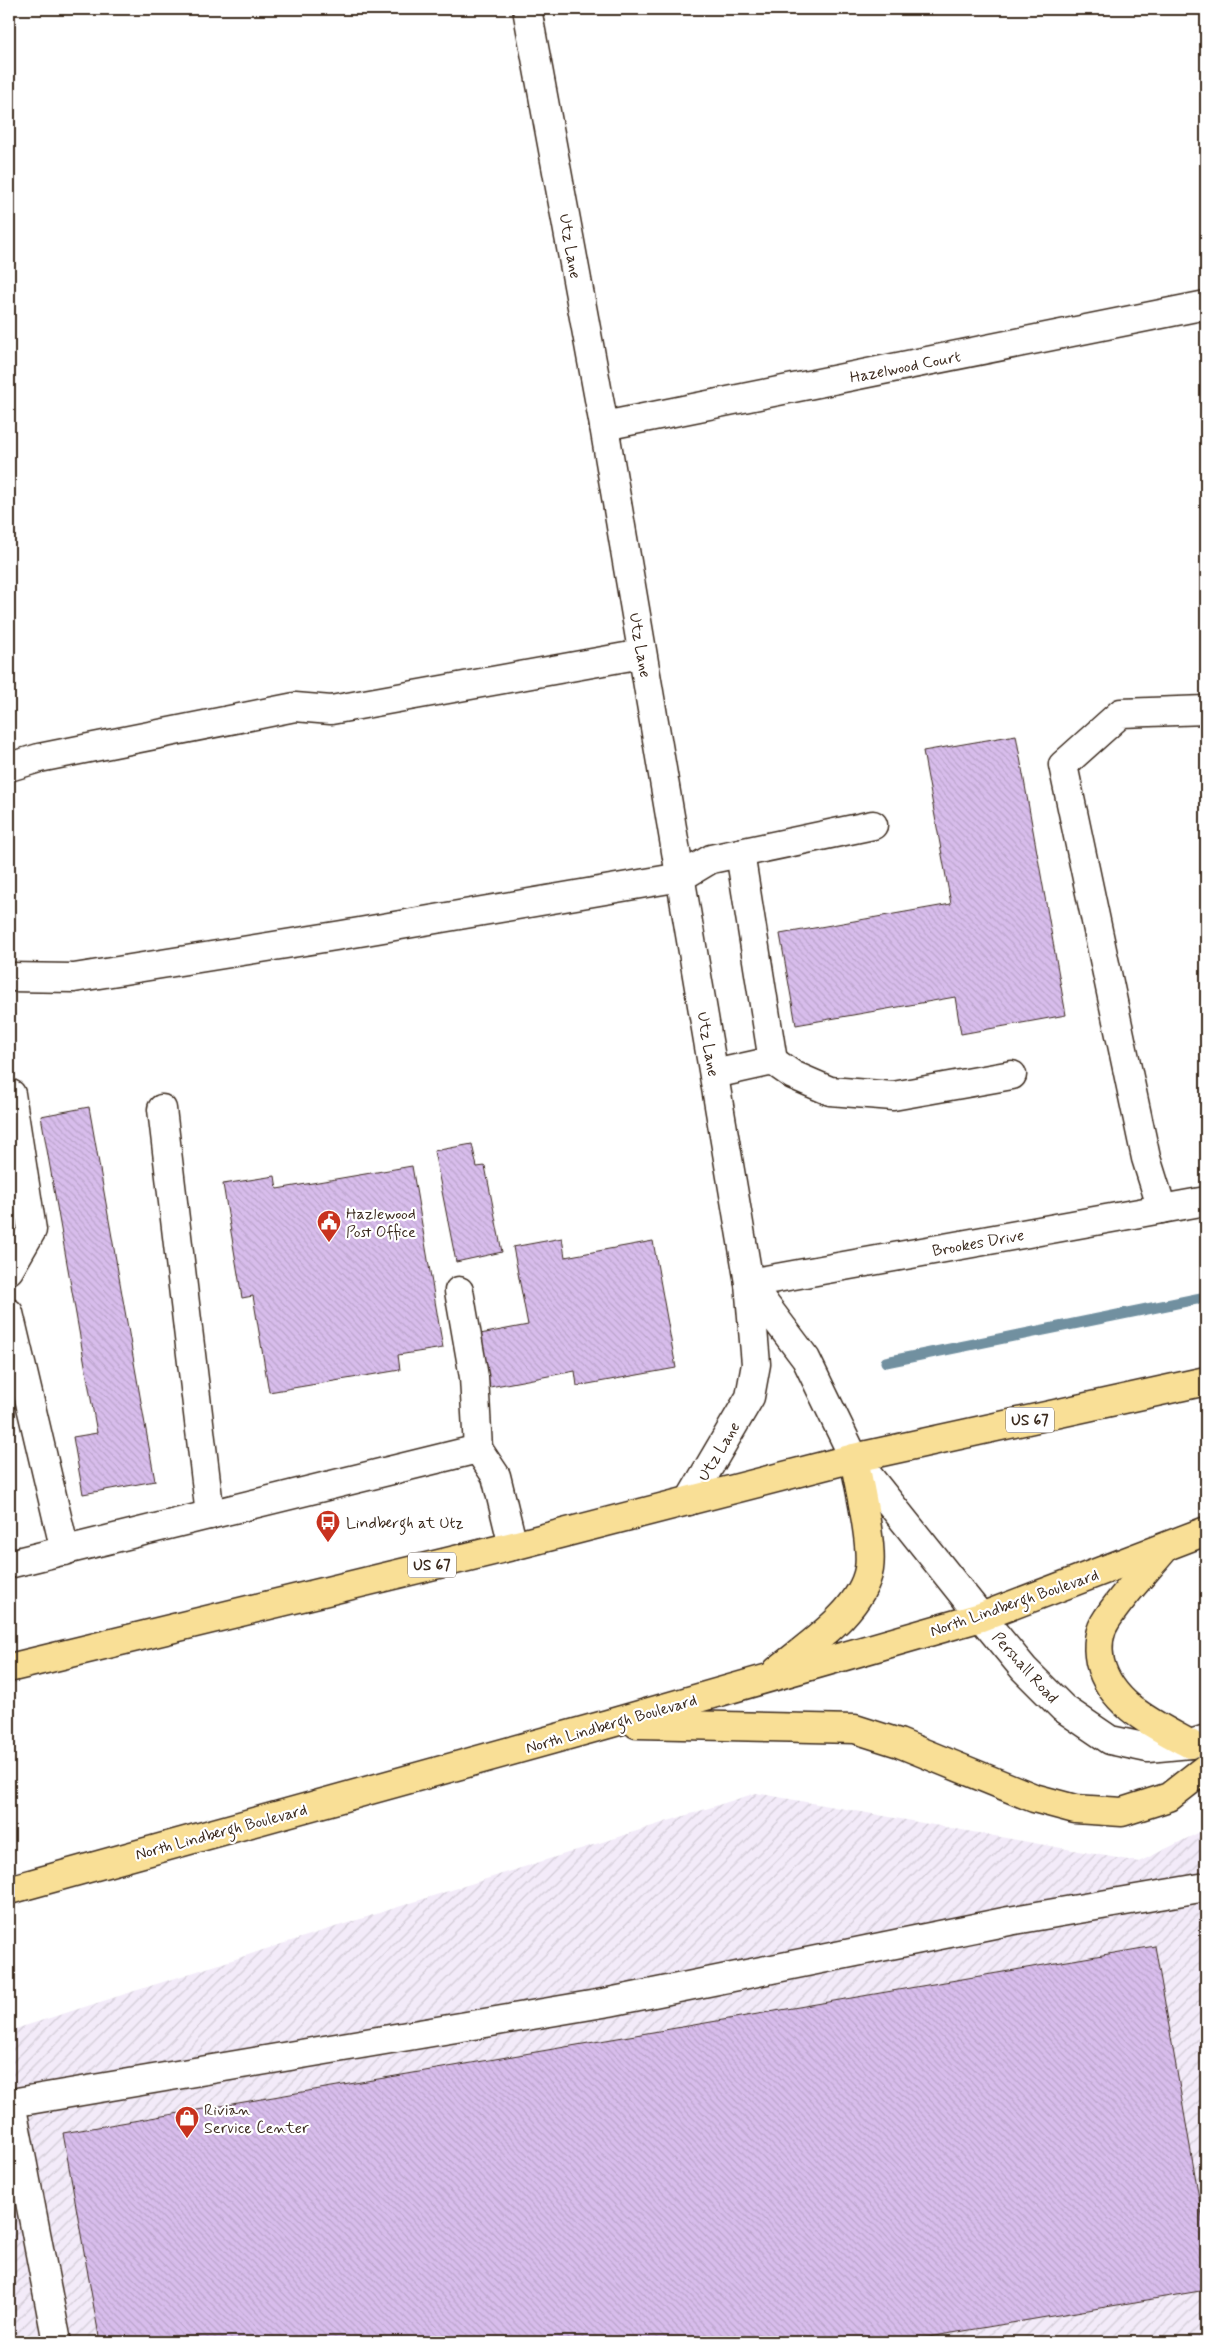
<svg xmlns="http://www.w3.org/2000/svg" width="1215" height="2351" viewBox="0 0 1215 2351" font-family="Mynerve,sans-serif">
	<style>
		.industrial { fill: url(#industrial-furrows) }
		.lines { fill: none; stroke-linecap: round; stroke-linejoin: round }
		.stream { stroke: #7190a0; stroke-width: 11 }
		.building { fill: url(#building-back-hatch); stroke: #3b2a1e }
		.minor-casing { stroke: #3b2a1e; stroke-width: 31 }
		.highway-casing { stroke: #3b2a1e; stroke-width: 31 }
		.minor { stroke: #fff; stroke-width: 28 }
		.highway { stroke: #f9df96; stroke-width: 28 }
		.labels { text-anchor: middle; stroke-width: 4.5; stroke-linejoin: round; paint-order: stroke }
		.shield { fill: #fff; stroke: #766a62; stroke-width: 1 }
		.shield-label { font-size: 15px; font-weight: bold; fill: #3b2a1e }
		.street-label { font-size: 16px; fill: #3b2a1e; stroke: #fff }
		.poi-label { font-size: 16px; fill: #3b2a1e; stroke: #fff; text-anchor: start }
	</style>
	<defs>
		<pattern id="industrial-furrows" width="10" height="10" patternUnits="userSpaceOnUse" patternTransform="scale(1.25)"><rect width="10" height="10" fill="#f3ebf9"/><path d="M-1 1l2-2M0 10L10 0M9 11l2-2" fill="none" stroke="#d1cad5"/></pattern>
		<pattern id="building-back-hatch" width="6" height="6" patternUnits="userSpaceOnUse" patternTransform="scale(1.25)"><rect width="6" height="6" fill="#d8bdec"/><path d="M-1 5l2 2M0 0l6 6M5-1l2 2" fill="none" stroke="#baa3ca"/></pattern>
	</defs>
	<rect width="100%" height="100%" fill="#fff"/>
	<filter id="ink" filterUnits="userSpaceOnUse"><feTurbulence type="fractalNoise" baseFrequency=".02" numOctaves="2"/><feDisplacementMap in="SourceGraphic" scale="10" xChannelSelector="R" yChannelSelector="G"/><feConvolveMatrix kernelMatrix="1 2 1 2 8 2 1 2 1" color-interpolation-filters="sRGB"/></filter>
	<g filter="url(#ink)">
		<path class="industrial" d="M 756,1793 L 1139,1862 L 1206,1829 L 1206,2342 L 9,2342 L 9,2031 Z"/>
		<g class="lines">
			<path class="stream" d="M 886,1362 L 1206,1297"/>
		</g>
		<g class="building">
			<path d="M 1016,735 L 1066,1015 L 961,1034 L 955,997 L 796,1025 L 780,934 L 951,904 L 923,751 Z"/>
			<path d="M 89,1107 L 155,1481 L 83,1494 L 73,1437 L 97,1433 L 41,1116 Z"/>
			<path d="M 472,1144 L 477,1167 L 485,1166 L 502,1252 L 456,1262 L 434,1151 Z"/>
			<path d="M 412,1166 L 443,1348 L 398,1355 L 400,1370 L 269,1392 L 253,1296 L 242,1298 L 223,1184 L 275,1176 L 277,1189 Z"/>
			<path d="M 562,1238 L 565,1257 L 653,1241 L 676,1368 L 577,1386 L 575,1371 L 490,1387 L 480,1334 L 528,1325 L 513,1247 Z"/>
			<path d="M 1155,1946 L 1206,2238 L 1206,2290 L 899,2342 L 100,2342 L 63,2133 Z"/>
		</g>
		<g class="lines">
			<defs>
				<g id="minor">
					<path d="M 527,9 L 604,426 L 749,1283 L 756,1364 L 750,1397 L 689,1501"/>
					<path d="M 604,426 L 1206,305"/>
					<path d="M 9,767 L 39,758 L 295,707 L 331,710 L 642,654"/>
					<path d="M 740,853 L 773,1061"/>
					<path d="M 9,977 L 74,978 L 342,935 L 681,877 L 711,859 L 873,825"/>
					<path d="M 714,1074 L 773,1061 L 793,1075 L 830,1091 L 893,1096 L 1012,1075"/>
					<path d="M 162,1109 L 210,1515"/>
					<path d="M 1162,1209 L 1146,1158 L 1063,765 L 1121,713 L 1206,710"/>
					<path d="M 9,1270 L 32,1230 L 11,1094"/>
					<path d="M 749,1283 L 806,1359 L 854,1458 L 981,1617 L 1024,1669 L 1063,1708 L 1110,1740 L 1148,1748 L 1190,1744 L 1206,1739"/>
					<path d="M 749,1283 L 1206,1201"/>
					<path d="M 459,1291 L 474,1377 L 478,1449"/>
					<path d="M 9,1313 L 65,1551"/>
					<path d="M 9,1564 L 478,1449 L 496,1476 L 513,1546"/>
					<path d="M 57,2342 L 11,2103 L 609,2002 L 1009,1921 L 1206,1887"/>
				</g>
				<g id="highway">
					<path d="M 1165,1548 C 1146,1571 1123,1594 1107,1619 C 1098,1632 1097,1647 1100,1662 C 1110,1705 1155,1725 1190,1744"/>
					<path d="M 9,1668 L 513,1546 L 854,1458 L 1206,1381"/>
					<path d="M 777,1671 C 808,1645 862,1611 869,1569 C 873,1544 859,1486 854,1458"/>
					<path d="M 637,1724 L 855,1729 L 899,1743 L 1034,1798 L 1075,1809 L 1122,1812 L 1169,1797 L 1206,1768"/>
					<path d="M 9,1890 L 608,1724 L 981,1617 L 1206,1531"/>
				</g>
			</defs>
			<use href="#minor" class="minor-casing"/>
			<use href="#highway" class="highway-casing"/>
			<use href="#minor" class="minor"/>
			<use href="#highway" class="highway"/>
		</g>
	</g>
	<defs>
		<symbol id="civic-pin" viewBox="-11 -11 22 30"><path d="M0 17L-7.5 6A9.5 9.5 0 1 1 7.5 6Z" fill="#c8321e" stroke="#fff"/><path d="M-.6-6.5H3V-4.5H.6V-3L4-1V1h2V6H-6V1h2V-1L-.6-3ZM-1.2 2.5V6h2.4V2.5Z" fill="#fff"/></symbol>
		<symbol id="bus-pin" viewBox="-11 -11 22 30"><path d="M0 17L-7.5 6A9.5 9.5 0 1 1 7.5 6Z" fill="#c8321e" stroke="#fff"/><path d="M-5-6H5V4H4V6H2V4H-2V6H-4V4H-5ZM-3.5-4V0h7V-4ZM-3.5 1.2v1.5H-2V1.2ZM2 1.2v1.5H3.5V1.2Z" fill="#fff"/></symbol>
		<symbol id="shop-pin" viewBox="-11 -11 22 30"><path d="M0 17L-7.5 6A9.5 9.5 0 1 1 7.5 6Z" fill="#c8321e" stroke="#fff"/><path d="M-5-2.5h2.3a2.7 3.5 0 0 1 5.4 0H5L5.5 6h-11ZM-1.5-2.5h3a1.5 2.3 0 0 0-3 0Z" fill="#fff"/></symbol>
	</defs>
	<g fill-rule="evenodd">
		<use href="#civic-pin" x="315" y="1208" width="28" height="38"/>
		<use href="#bus-pin" x="314" y="1508" width="28" height="38"/>
		<use href="#shop-pin" x="173" y="2104" width="28" height="38"/>
	</g>
	<g class="labels">
		<g class="shield">
			<rect x="1006" y="1407.5" width="48" height="25" rx="4"/>
			<rect x="408" y="1552.5" width="48" height="25" rx="4"/>
		</g>
		<g class="shield-label">
			<text x="1030" y="1425">US 67</text>
			<text x="432" y="1570">US 67</text>
		</g>
		<g class="street-label">
			<text transform="translate(571 246) rotate(80)" y="6">Utz Lane</text>
			<text transform="translate(905 366) rotate(-11)" y="6">Hazelwood Court</text>
			<text transform="translate(641 645) rotate(80)" y="6">Utz Lane</text>
			<text transform="translate(709 1044) rotate(80)" y="6">Utz Lane</text>
			<text transform="translate(978 1242) rotate(-10)" y="6">Brookes Drive</text>
			<text transform="translate(718 1451) rotate(-59)" y="6">Utz Lane</text>
			<text transform="translate(1014 1602) rotate(-19)" y="6">North Lindbergh Boulevard</text>
			<text transform="translate(1026 1667) rotate(48)" y="6">Pershall Road</text>
			<text transform="translate(611 1723) rotate(-16)" y="6">North Lindbergh Boulevard</text>
			<text transform="translate(221 1831) rotate(-15)" y="6">North Lindbergh Boulevard</text>
		</g>
		<g class="poi-label">
			<text x="346" y="1219">Hazlewood<tspan x="346" dy="18">Post Office</tspan></text>
			<text x="346" y="1528">Lindbergh at Utz</text>
			<text x="204" y="2115">Rivian<tspan x="204" dy="18">Service Center</tspan></text>
		</g>
	</g>
	<rect width="1215" height="2351" fill="none" stroke="#fff" stroke-width="30"/>
	<rect x="15" y="15" width="1185" height="2321" fill="none" stroke="#3b2a1e" stroke-width="2" filter="url(#ink)"/>
</svg>
